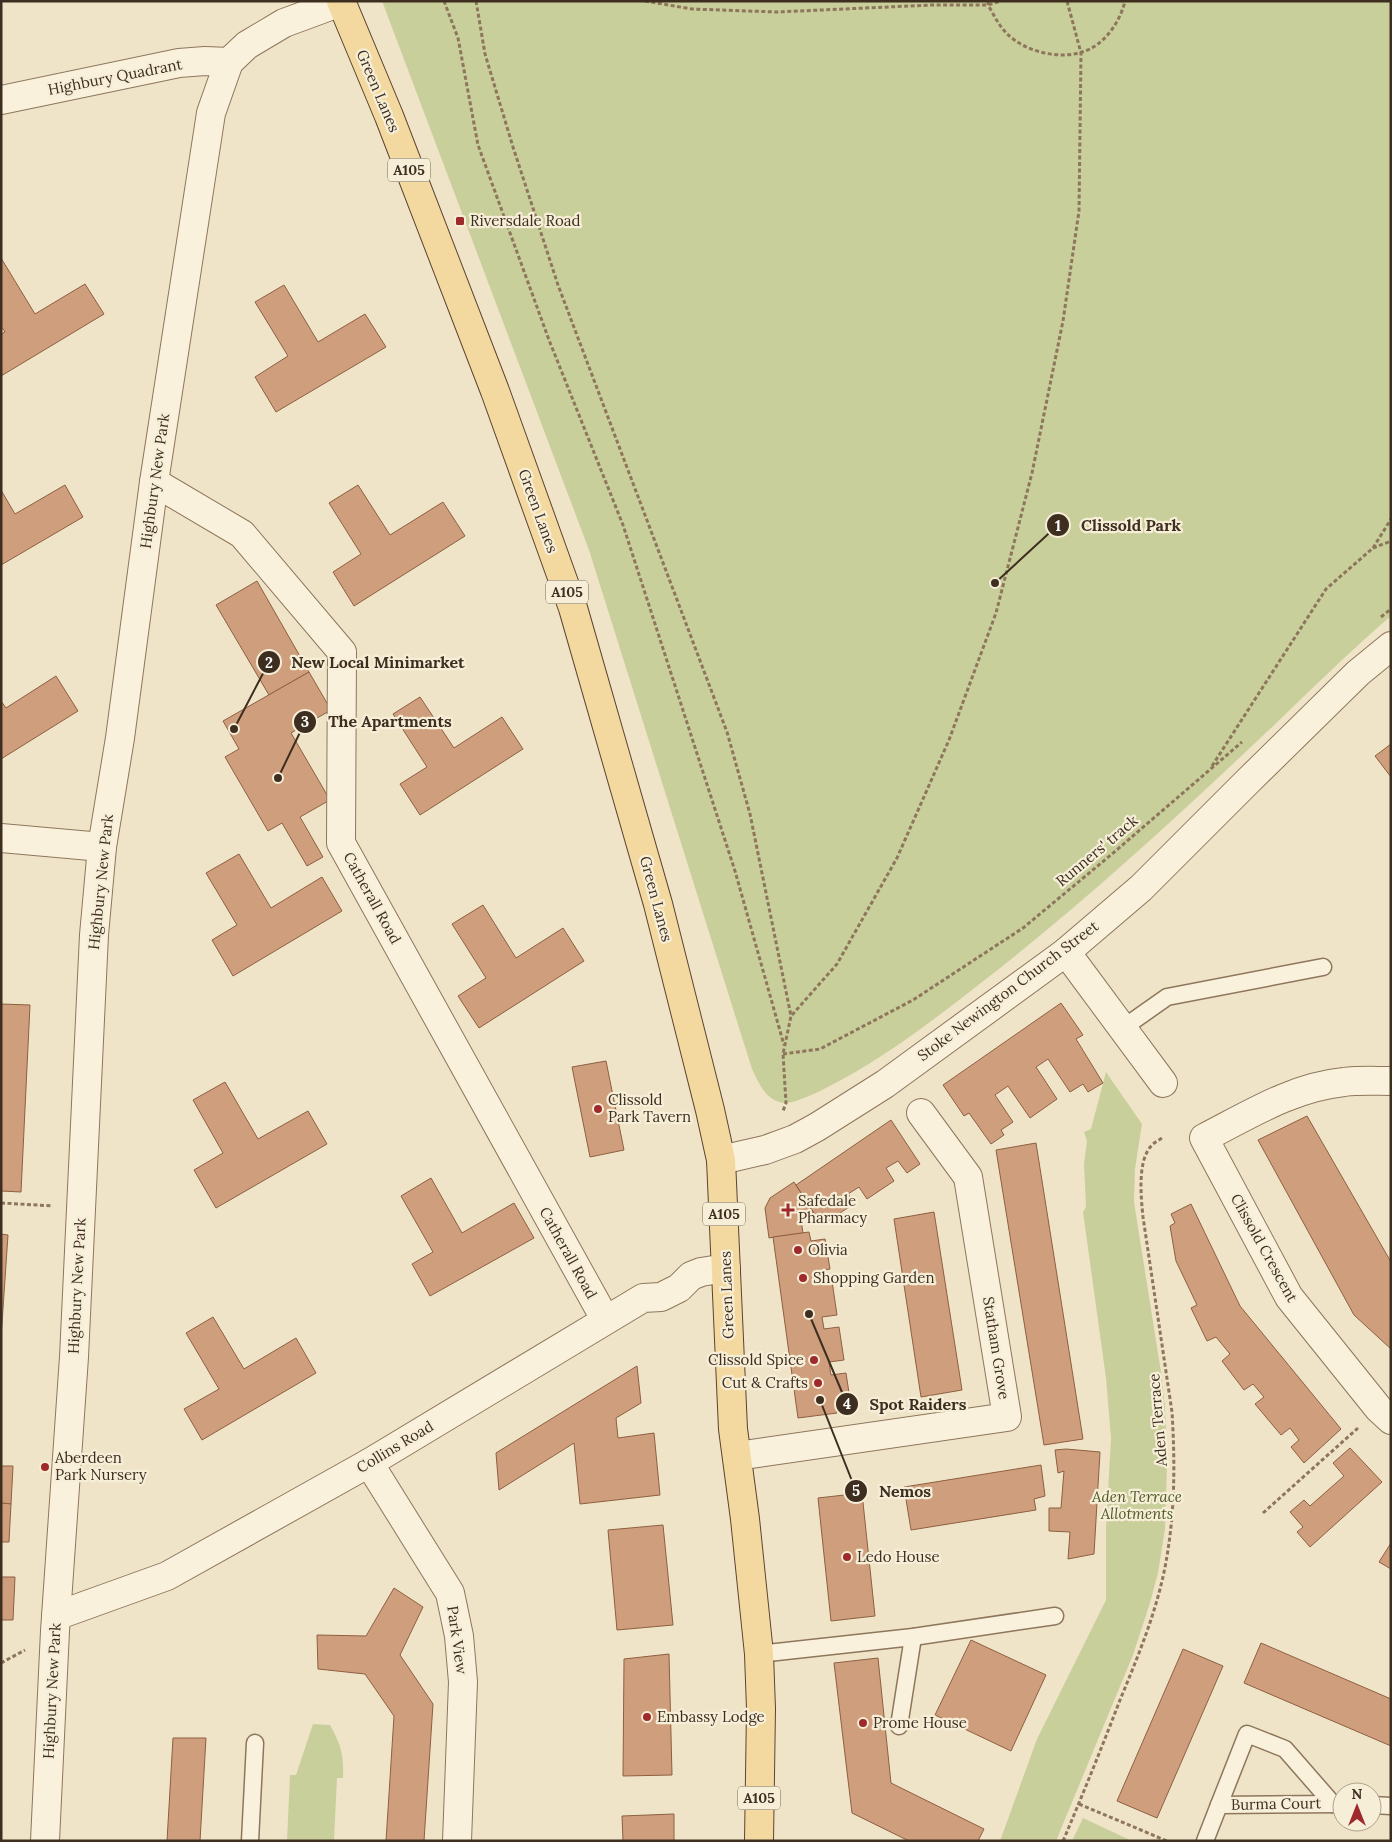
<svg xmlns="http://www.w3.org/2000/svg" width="1392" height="1842" viewBox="0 0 1392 1842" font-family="Lora,serif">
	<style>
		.green { fill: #c9cf9b }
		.building { fill: #cf9f7d; stroke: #8d5f41 }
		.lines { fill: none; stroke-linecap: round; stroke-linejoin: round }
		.service-casing { stroke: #8d765c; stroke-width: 19 }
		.minor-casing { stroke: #8d765c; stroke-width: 30 }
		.tertiary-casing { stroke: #8d765c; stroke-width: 30 }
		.primary-casing { stroke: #5b4430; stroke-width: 30 }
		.path { stroke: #8d765c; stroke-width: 3; stroke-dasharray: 4 2.5; stroke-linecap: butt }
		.service { stroke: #faf1dc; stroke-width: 16 }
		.minor { stroke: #faf1dc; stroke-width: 28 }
		.tertiary { stroke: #faf1dc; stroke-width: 28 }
		.primary { stroke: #f3d9a0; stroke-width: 28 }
		.poi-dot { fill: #9e2a2b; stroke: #f7eed8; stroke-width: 2 }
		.labels { text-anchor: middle; stroke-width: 4.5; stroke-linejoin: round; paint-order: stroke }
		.shield { fill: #f7eed8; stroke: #756857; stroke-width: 1 }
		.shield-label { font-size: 14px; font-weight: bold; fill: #3d2e20 }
		.street-label { font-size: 15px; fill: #3d2e20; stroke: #f7eed8 }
		.poi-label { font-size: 15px; fill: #3d2e20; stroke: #f7eed8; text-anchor: start }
		.park-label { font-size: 15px; font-style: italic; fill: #4d5a26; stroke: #f7eed8 }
		.leader { fill: none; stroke: #3d2e20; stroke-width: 2 }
		.callout-dot { fill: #3d2e20; stroke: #f7eed8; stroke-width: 2 }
		.mark-label { font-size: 15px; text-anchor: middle; font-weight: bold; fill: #fff }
		.callout-label { font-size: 16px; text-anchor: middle; font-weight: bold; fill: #3d2e20; stroke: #f7eed8; stroke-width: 4.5; stroke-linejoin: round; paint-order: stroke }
	</style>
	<rect width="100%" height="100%" fill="#f0e4c8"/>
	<g class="green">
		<path d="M 382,1 L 1391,1 L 1391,616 C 1343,657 1299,702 1253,745 C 1167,826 1080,906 986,979 C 940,1015 894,1051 843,1079 C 830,1086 799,1103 785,1103 C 766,1101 759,1084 752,1069 L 589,550 Z"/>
		<path d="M 1106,1072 L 1142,1124 L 1135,1169 L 1134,1202 L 1161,1372 L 1165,1406 L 1167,1465 L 1165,1529 L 1158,1573 L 1150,1603 L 1133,1655 L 1056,1841 L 1000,1841 L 1037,1739 L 1106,1600 L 1106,1527 L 1111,1438 L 1106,1378 L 1083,1212 L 1086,1207 L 1084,1164 L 1087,1141 L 1084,1132 L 1091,1129 Z"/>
		<path d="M 313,1724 L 330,1725 C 341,1745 344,1754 343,1778 L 337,1778 L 334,1841 L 287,1841 L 290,1775 L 296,1775 Z"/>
		<path d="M 1083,1818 L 1132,1841 L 1072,1841 Z"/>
	</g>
	<g class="building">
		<path d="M 1,258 L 35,314 L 85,284 L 104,314 L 1,376 L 1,334 L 5,332 L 1,326 Z"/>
		<path d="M 284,285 L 318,342 L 365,314 L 386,347 L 276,412 L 255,377 L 288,356 L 255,302 Z"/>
		<path d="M 65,485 L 83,517 L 1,565 L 1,490 L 15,514 Z"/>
		<path d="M 358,485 L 390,535 L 443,502 L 465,536 L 354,606 L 333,572 L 361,554 L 329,503 Z"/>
		<path d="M 257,581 L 309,672 L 269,695 L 216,605 Z"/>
		<path d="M 309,672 L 331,710 L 291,733 L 330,800 L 300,817 L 323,857 L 307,866 L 282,823 L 268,831 L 225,757 L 239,749 L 223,721 Z"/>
		<path d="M 56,676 L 78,711 L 1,759 L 1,701 L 6,708 Z"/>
		<path d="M 420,697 L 454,748 L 502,717 L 523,749 L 420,815 L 400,784 L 427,767 L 393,714 Z"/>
		<path d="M 1391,744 L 1391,777 L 1375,756 Z"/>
		<path d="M 239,854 L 271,908 L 322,877 L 342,911 L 233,976 L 212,940 L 237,925 L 206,873 Z"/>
		<path d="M 483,905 L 516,958 L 563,928 L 584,961 L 479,1028 L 458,996 L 486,978 L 452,924 Z"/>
		<path d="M 1061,1003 L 1083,1035 L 1076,1039 L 1103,1083 L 1088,1092 L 1083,1084 L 1070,1092 L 1048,1059 L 1036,1067 L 1057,1099 L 1030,1118 L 1008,1086 L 995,1095 L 1013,1122 L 1001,1130 L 1004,1135 L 991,1144 L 969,1113 L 964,1116 L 943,1085 Z"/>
		<path d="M 1,1004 L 30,1005 L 21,1192 L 1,1191 Z"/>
		<path d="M 606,1061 L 624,1150 L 590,1157 L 572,1067 Z"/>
		<path d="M 225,1082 L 258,1139 L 308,1111 L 327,1144 L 216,1208 L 194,1170 L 223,1153 L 193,1100 Z"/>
		<path d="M 1307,1116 L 1391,1262 L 1391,1349 L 1354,1315 L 1258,1140 Z"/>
		<path d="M 891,1120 L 920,1164 L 907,1173 L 898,1161 L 886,1168 L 894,1181 L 867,1199 L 859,1187 L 848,1194 L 855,1203 L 828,1221 L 822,1213 L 816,1216 L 796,1185 Z"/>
		<path d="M 1036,1143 L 1083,1439 L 1044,1445 L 996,1150 Z"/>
		<path d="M 431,1178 L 462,1233 L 514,1203 L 534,1238 L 430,1296 L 412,1264 L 433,1252 L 401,1196 Z"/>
		<path d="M 794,1182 L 813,1212 L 801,1220 L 803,1233 L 769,1238 L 765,1208 L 770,1198 Z"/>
		<path d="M 1191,1204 L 1240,1306 L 1341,1429 L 1304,1463 L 1291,1447 L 1299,1440 L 1290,1428 L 1281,1435 L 1255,1404 L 1264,1397 L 1253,1384 L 1244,1390 L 1222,1361 L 1230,1354 L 1216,1337 L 1207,1341 L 1191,1308 L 1197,1305 L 1176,1261 L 1170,1226 L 1175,1223 L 1171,1214 Z"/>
		<path d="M 934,1212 L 962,1390 L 921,1397 L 894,1219 Z"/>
		<path d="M 809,1232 L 811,1241 L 825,1239 L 830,1269 L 815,1272 L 817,1284 L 832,1281 L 837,1315 L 822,1317 L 824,1329 L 839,1327 L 844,1360 L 829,1362 L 831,1375 L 846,1373 L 851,1406 L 836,1407 L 837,1413 L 798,1418 L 773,1237 Z"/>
		<path d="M 1,1234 L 8,1235 L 1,1338 Z"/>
		<path d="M 213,1317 L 244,1369 L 296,1338 L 316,1373 L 202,1440 L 184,1409 L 219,1389 L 186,1333 Z"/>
		<path d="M 637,1366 L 641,1403 L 616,1418 L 618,1438 L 654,1433 L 660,1495 L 580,1504 L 574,1443 L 499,1490 L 496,1453 Z"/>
		<path d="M 1350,1448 L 1382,1482 L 1310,1547 L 1297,1532 L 1303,1527 L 1290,1512 L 1304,1500 L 1310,1506 L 1344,1476 L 1333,1463 Z"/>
		<path d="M 1066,1449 L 1100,1452 L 1094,1554 L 1068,1559 L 1070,1532 L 1049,1531 L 1049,1508 L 1061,1508 L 1064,1471 L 1058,1473 L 1055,1450 Z"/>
		<path d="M 1041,1465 L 1045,1496 L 1034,1499 L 1036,1510 L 911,1530 L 904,1487 Z"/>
		<path d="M 1,1466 L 13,1466 L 11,1504 L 1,1503 Z"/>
		<path d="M 862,1493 L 875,1616 L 831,1621 L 818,1498 Z"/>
		<path d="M 1,1503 L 11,1504 L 9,1542 L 1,1542 Z"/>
		<path d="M 663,1525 L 673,1625 L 617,1630 L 608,1530 Z"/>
		<path d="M 1391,1543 L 1391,1569 L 1379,1562 Z"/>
		<path d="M 1,1577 L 15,1577 L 13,1620 L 1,1620 Z"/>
		<path d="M 394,1588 L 423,1607 L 400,1655 L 433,1704 L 424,1841 L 386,1841 L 394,1716 L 365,1674 L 318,1669 L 317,1635 L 366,1636 Z"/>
		<path d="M 971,1640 L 1046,1675 L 1011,1751 L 935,1715 Z"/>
		<path d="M 1261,1643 L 1391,1699 L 1391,1746 L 1244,1683 Z"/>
		<path d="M 1183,1649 L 1223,1666 L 1157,1818 L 1117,1801 Z"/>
		<path d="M 669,1654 L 672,1775 L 623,1776 L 624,1659 Z"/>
		<path d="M 878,1658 L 891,1783 L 984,1829 L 978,1841 L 909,1841 L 852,1813 L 834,1663 Z"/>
		<path d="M 173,1738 L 206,1738 L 200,1841 L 167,1841 Z"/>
		<path d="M 674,1814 L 674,1841 L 623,1841 L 622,1816 Z"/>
	</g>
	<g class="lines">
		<defs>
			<g id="service">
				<path d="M 1123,1028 L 1167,997 L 1323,967"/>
				<path d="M 759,1654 L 913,1637 L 1055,1616"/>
				<path d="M 899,1726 L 913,1637"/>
				<path d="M 1219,1805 L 1247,1734 L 1285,1749 L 1333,1804"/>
				<path d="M 1372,1805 L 1391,1806"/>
				<path d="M 250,1841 L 255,1743"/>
				<path d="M 1205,1841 L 1219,1805 L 1339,1804"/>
			</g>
			<g id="minor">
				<path d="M 1,100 L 179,63 L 205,61 L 229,62"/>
				<path d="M 154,482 L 242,534 L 342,652 L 341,843 L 605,1319"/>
				<path d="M 1,838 L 102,847"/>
				<path d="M 1066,952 L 1163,1083"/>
				<path d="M 1391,1081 C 1375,1081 1359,1080 1344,1082 C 1293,1087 1249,1115 1204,1138 L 1289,1297 L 1379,1409 L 1391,1420"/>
				<path d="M 737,1456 L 1007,1417 L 968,1177 L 921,1113"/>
				<path d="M 369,1463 L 450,1593 L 459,1636 L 463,1682 L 457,1841"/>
				<path d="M 56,1616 L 167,1576 L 369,1463 L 643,1298 L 661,1297 L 679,1288 L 691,1276 L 701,1272 L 726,1268"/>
				<path d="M 45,1841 L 55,1631 L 74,1357 L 94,935 L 102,847 L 120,738 L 154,482 L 211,113 L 229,62 L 247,45 L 284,23 L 341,2"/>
			</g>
			<path id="tertiary" d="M 721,1160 L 765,1150 L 795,1139 L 817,1127 L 885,1084 L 1066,952 L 1141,888 L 1247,782 L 1358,673 L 1391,646"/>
			<path id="primary" d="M 341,1 L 389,116 L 495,391 L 573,608 L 658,904 L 710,1110 L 721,1160 L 733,1429 L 745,1519 L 759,1654 L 761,1709 L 759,1841"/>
		</defs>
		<use href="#service" class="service-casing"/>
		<use href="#minor" class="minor-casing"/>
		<use href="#tertiary" class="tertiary-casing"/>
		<use href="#primary" class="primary-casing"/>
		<g class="path">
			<path d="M 444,1 L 458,38 L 478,145 L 549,340 L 623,525 L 735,871 L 784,1045"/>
			<path d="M 476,1 L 485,54 L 513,147 L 558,285 L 727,732 L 750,814 L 791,1016 L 783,1054 L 786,1103 L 783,1111"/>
			<path d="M 645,1 L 692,9 L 777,12 L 932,5 L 988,5 L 1001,1"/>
			<path d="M 988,1 L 988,5 C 996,19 1002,32 1016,41 C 1033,53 1062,59 1082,52 C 1104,46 1120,22 1125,1"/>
			<path d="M 1373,548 L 1391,541"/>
			<path d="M 1381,617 L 1391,609"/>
			<path d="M 1212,766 L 1326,589 L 1373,548 L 1391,519"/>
			<path d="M 792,1015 L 837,964 L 897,858 L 949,740 L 996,613 L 1032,473 L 1063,321 L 1079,211 L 1081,53 L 1067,1"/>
			<path d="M 783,1054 L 820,1049 L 913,1000 L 1023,928 L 1112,854 L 1242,742"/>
			<path d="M 1,1203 L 53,1206"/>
			<path d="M 1263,1513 L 1358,1428"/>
			<path d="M 1,1663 L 25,1650"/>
			<path d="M 1079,1804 L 1167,1841"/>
			<path d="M 1063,1841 C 1083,1794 1102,1747 1120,1700 C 1139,1654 1159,1606 1167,1556 C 1175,1509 1175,1460 1172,1412 L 1143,1217 C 1141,1197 1137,1160 1152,1145 C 1155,1142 1159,1140 1162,1138"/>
		</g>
		<use href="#service" class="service"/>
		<use href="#minor" class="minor"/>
		<use href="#tertiary" class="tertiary"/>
		<use href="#primary" class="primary"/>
	</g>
	<g class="poi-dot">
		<rect x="455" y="216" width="10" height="10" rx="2.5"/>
		<circle cx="598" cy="1109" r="5"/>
		<path d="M785.5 1202.5h5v5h5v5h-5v5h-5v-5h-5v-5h5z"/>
		<circle cx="798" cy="1250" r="5"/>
		<circle cx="803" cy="1278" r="5"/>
		<circle cx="814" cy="1360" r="5"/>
		<circle cx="818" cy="1383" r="5"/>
		<circle cx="45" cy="1467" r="5"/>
		<circle cx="847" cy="1557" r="5"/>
		<circle cx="647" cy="1717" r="5"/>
		<circle cx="863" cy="1723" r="5"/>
	</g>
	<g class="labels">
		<g class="shield">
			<rect x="388" y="158.5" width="42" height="23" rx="4"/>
			<rect x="546" y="580.5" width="42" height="23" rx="4"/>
			<rect x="703" y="1202.5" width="42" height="23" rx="4"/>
			<rect x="738" y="1786.5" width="42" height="23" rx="4"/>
		</g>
		<g class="shield-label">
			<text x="409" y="175">A105</text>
			<text x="567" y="597">A105</text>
			<text x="724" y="1219">A105</text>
			<text x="759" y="1803">A105</text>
		</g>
		<g class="street-label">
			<text transform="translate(115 77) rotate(-11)" y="5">Highbury Quadrant</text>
			<text transform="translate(378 91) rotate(67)" y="5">Green Lanes</text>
			<text transform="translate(155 481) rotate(-82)" y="5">Highbury New Park</text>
			<text transform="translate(538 511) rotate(70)" y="5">Green Lanes</text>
			<text transform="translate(1097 851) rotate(-40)" y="5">Runners' track</text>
			<text transform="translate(101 882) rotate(-84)" y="5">Highbury New Park</text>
			<text transform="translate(372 898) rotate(61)" y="5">Catherall Road</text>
			<text transform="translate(656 899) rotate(75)" y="5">Green Lanes</text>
			<text transform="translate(1008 991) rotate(-37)" y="5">Stoke Newington Church Street</text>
			<text transform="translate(1264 1248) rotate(61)" y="5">Clissold Crescent</text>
			<text transform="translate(568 1253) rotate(61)" y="5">Catherall Road</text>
			<text transform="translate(77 1286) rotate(-87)" y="5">Highbury New Park</text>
			<text transform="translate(727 1295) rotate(-92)" y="5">Green Lanes</text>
			<text transform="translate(996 1348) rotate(81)" y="5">Statham Grove</text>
			<text transform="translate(1158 1420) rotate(-95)" y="5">Aden Terrace</text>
			<text transform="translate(395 1447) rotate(-31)" y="5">Collins Road</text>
			<text transform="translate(457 1640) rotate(82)" y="5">Park View</text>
			<text transform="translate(52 1691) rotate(-87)" y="5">Highbury New Park</text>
			<text transform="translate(1276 1804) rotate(-1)" y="5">Burma Court</text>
		</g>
		<g class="poi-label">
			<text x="470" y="226">Riversdale Road</text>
			<text x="608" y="1105">Clissold<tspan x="608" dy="17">Park Tavern</tspan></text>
			<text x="798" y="1206">Safedale<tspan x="798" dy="17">Pharmacy</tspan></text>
			<text x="808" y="1255">Olivia</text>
			<text x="813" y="1283">Shopping Garden</text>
			<text x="804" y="1365" text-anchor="end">Clissold Spice</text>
			<text x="808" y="1388" text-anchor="end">Cut &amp; Crafts</text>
			<text x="55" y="1463">Aberdeen<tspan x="55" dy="17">Park Nursery</tspan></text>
			<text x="857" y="1562">Ledo House</text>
			<text x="657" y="1722">Embassy Lodge</text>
			<text x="873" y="1728">Prome House</text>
		</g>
		<g class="park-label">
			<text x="1137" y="1502">Aden Terrace<tspan x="1137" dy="17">Allotments</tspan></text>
		</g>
	</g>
	<path class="leader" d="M995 583L1058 525M234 729L269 662M278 778L305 722M809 1314L847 1404M820 1400L856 1491"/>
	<g class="callout-dot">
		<circle cx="995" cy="583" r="5"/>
		<circle cx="234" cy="729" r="5"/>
		<circle cx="278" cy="778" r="5"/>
		<circle cx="809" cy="1314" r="5"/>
		<circle cx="820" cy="1400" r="5"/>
		<circle cx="1058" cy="525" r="12"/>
		<circle cx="269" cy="662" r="12"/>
		<circle cx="305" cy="722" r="12"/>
		<circle cx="847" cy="1404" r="12"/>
		<circle cx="856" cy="1491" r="12"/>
	</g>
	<g class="mark-label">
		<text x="1058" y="531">1</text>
		<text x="269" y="668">2</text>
		<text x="305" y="727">3</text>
		<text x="847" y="1409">4</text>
		<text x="856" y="1496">5</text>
	</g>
	<g class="callout-label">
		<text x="1131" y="531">Clissold Park</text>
		<text x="378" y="668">New Local Minimarket</text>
		<text x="390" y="727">The Apartments</text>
		<text x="918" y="1410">Spot Raiders</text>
		<text x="905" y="1497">Nemos</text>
	</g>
	<rect width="1392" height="1842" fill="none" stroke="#3d2e20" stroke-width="5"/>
	<g transform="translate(1357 1807)"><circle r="24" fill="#f7eed8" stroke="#ada18e"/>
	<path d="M0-4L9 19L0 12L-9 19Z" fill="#9e2a2b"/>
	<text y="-8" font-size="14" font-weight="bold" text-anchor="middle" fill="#3d2e20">N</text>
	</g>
</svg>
